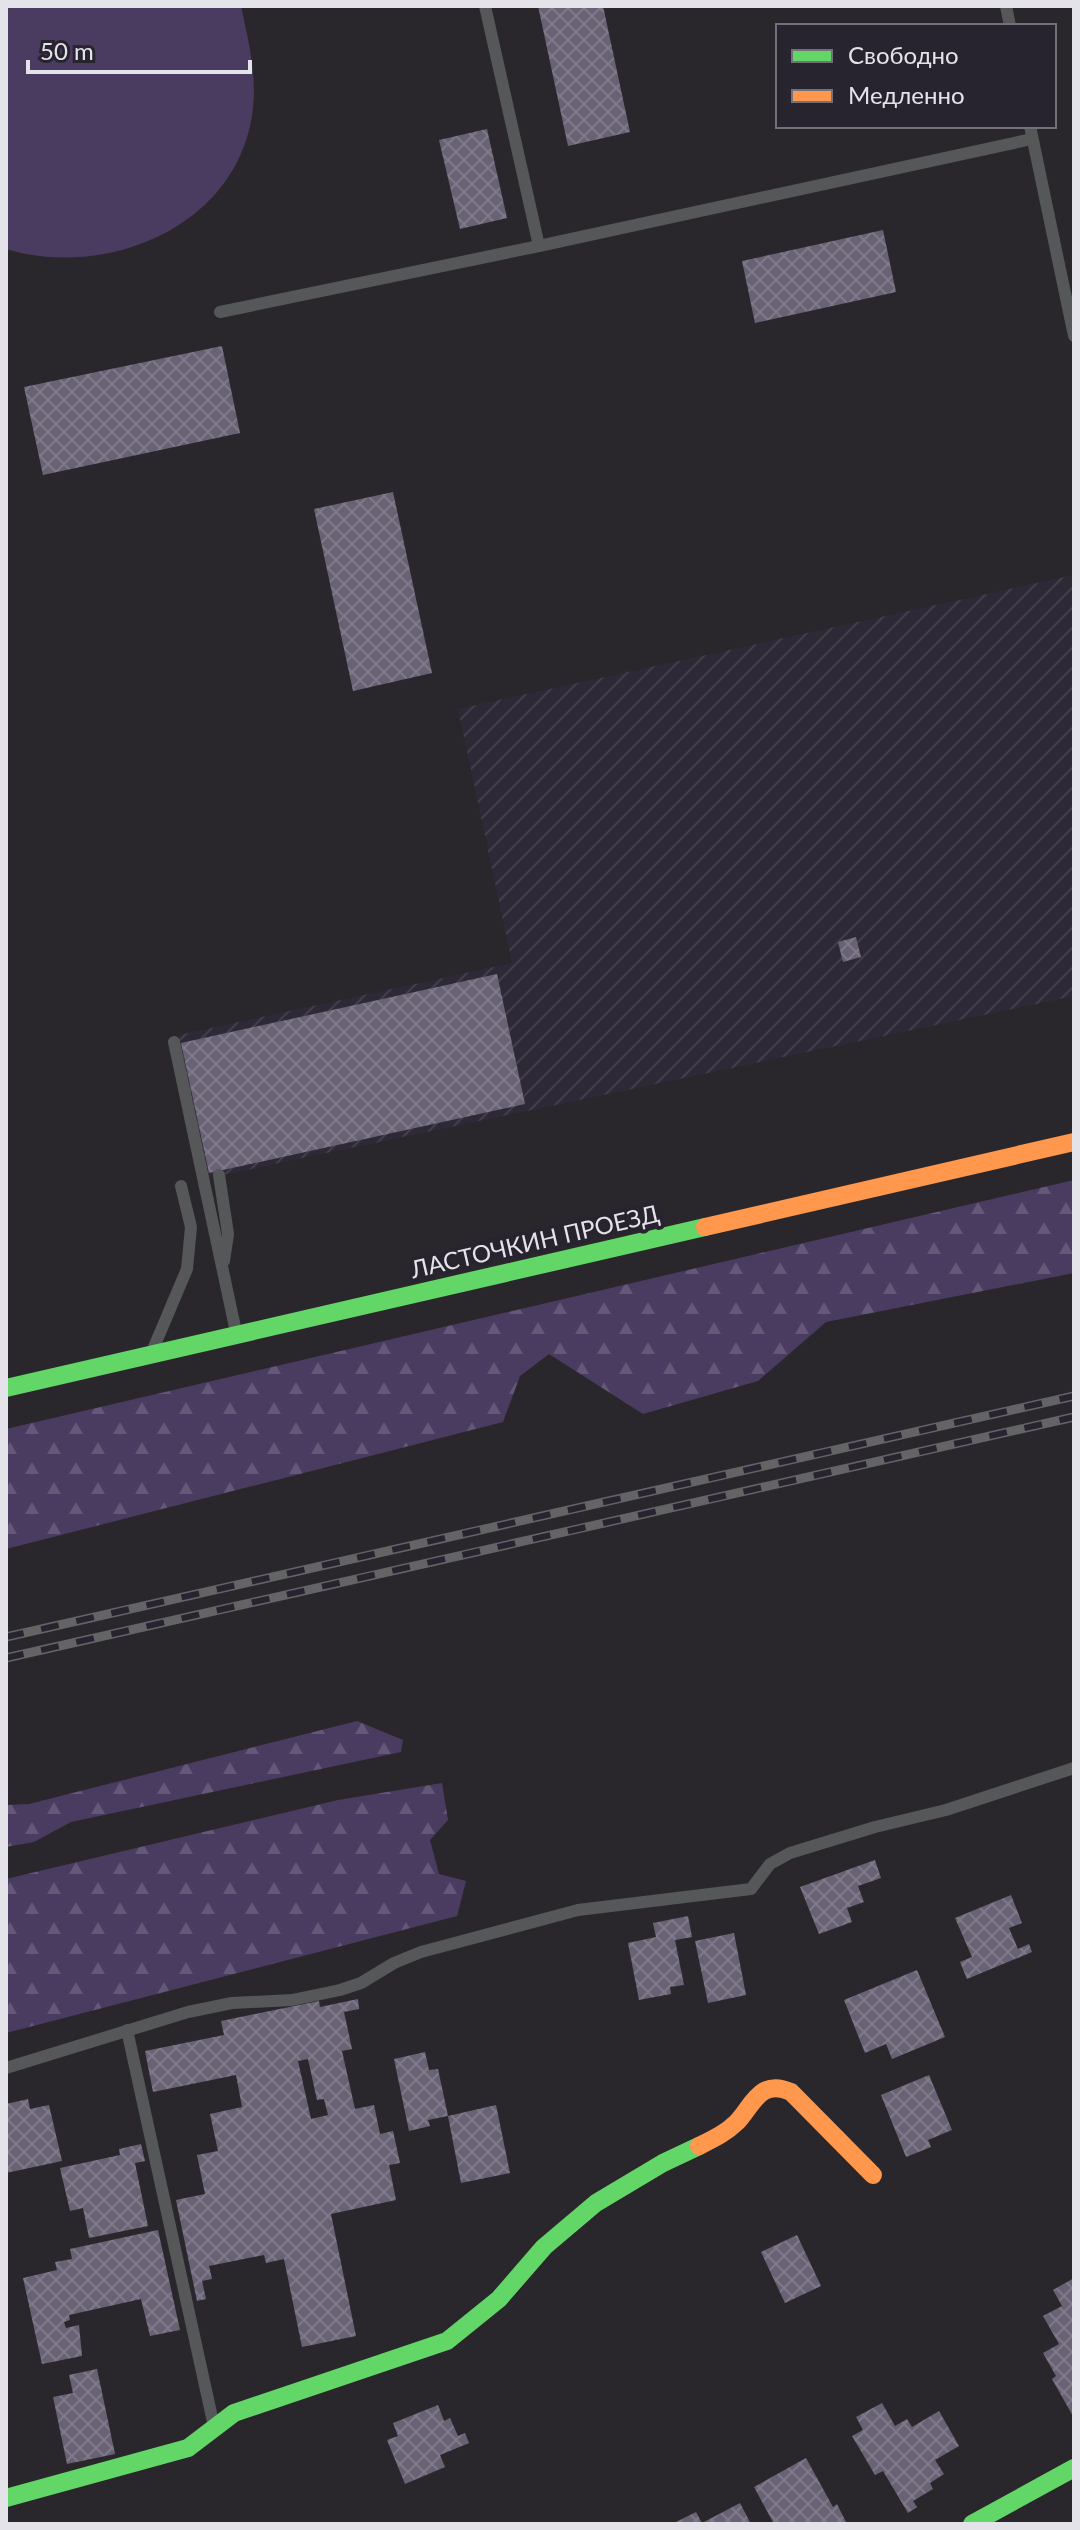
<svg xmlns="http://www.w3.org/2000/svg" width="1080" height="2530" viewBox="0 0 1080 2530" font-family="Lato,sans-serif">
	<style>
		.industrial { fill: url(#industrial-furrows) }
		.green { fill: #4a3b60 }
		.forest { fill: url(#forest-firs) }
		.building { fill: url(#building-cross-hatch); fill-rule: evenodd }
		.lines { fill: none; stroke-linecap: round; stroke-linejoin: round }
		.lane { stroke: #565758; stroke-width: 12 }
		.fast { stroke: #63d668; stroke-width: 18 }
		.slow { stroke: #ff974d; stroke-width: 18 }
		.rail-casing { stroke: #646466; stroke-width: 9 }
		.rail { stroke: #28242f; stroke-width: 6; stroke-dasharray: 18; stroke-linecap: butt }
		.labels { text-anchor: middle; stroke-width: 8; stroke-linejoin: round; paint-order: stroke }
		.street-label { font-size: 24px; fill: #e5e3ea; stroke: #28242f }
	</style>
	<defs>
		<pattern id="industrial-furrows" width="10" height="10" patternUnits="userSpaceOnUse" patternTransform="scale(2)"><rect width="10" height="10" fill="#2e2937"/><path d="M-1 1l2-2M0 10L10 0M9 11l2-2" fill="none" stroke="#423e4a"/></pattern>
		<pattern id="forest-firs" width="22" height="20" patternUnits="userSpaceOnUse" patternTransform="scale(2)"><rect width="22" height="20" fill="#4a3b60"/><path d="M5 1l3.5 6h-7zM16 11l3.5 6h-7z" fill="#645777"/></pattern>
		<pattern id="building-cross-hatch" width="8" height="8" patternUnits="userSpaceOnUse" patternTransform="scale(2)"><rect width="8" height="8" fill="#696274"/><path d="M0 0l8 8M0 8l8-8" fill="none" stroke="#7e7888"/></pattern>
	</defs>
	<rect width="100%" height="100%" fill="#29272c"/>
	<path class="industrial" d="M 1074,575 L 1074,996 L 208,1178 L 178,1035 L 512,963 L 458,709 Z"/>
	<path class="green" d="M 6,6 L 241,6 C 249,44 259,82 251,121 C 231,229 104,279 6,249 Z"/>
	<g class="forest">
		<path d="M 1074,1180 L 1074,1273 L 826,1322 L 758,1381 L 643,1414 L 549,1354 L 520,1376 L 503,1422 L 6,1549 L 6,1429 Z"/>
		<path d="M 357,1721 L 403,1740 L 401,1752 L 71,1822 L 34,1842 L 6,1847 L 6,1805 L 29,1804 Z"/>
		<path d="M 442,1783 L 448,1820 L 430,1840 L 439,1874 L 466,1881 L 457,1916 L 6,2033 L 6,1879 L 338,1800 Z"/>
	</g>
	<g class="building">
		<path d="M 538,6 L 603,6 L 630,132 L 568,146 Z"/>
		<path d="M 487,129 L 507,218 L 460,229 L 439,140 Z"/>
		<path d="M 883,230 L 896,292 L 755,323 L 742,261 Z"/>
		<path d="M 222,346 L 240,433 L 43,475 L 24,387 Z"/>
		<path d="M 393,492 L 432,673 L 353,691 L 314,509 Z"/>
		<path d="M 856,937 L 861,957 L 843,962 L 838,942 Z"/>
		<path d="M 497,974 L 525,1104 L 209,1173 L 181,1043 Z"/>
		<path d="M 875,1860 L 881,1878 L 858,1886 L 864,1902 L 847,1908 L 852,1922 L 819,1934 L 800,1887 Z"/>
		<path d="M 1011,1895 L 1022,1923 L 1009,1928 L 1018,1949 L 1029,1944 L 1032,1952 L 967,1979 L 960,1962 L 972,1957 L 955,1918 Z"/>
		<path d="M 688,1916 L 692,1937 L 675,1940 L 684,1985 L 670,1987 L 671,1994 L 639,2000 L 628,1943 L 656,1937 L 653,1923 Z"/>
		<path d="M 734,1933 L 746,1995 L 708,2003 L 695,1941 Z"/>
		<path d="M 917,1970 L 945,2037 L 892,2059 L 886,2044 L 865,2053 L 844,2000 Z"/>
		<path d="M 358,1999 L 359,2009 L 344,2012 L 352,2049 L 342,2051 L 355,2109 L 374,2105 L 380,2134 L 393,2131 L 400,2163 L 389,2165 L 396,2200 L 331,2214 L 356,2336 L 302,2347 L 284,2259 L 266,2263 L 264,2255 L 209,2266 L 212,2279 L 202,2281 L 206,2299 L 197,2301 L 176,2200 L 205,2194 L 197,2155 L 218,2151 L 210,2114 L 242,2107 L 236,2075 L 153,2092 L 145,2051 L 224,2035 L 221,2021 L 319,2001 L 320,2007 ZM 308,2059 L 317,2100 L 324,2099 L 328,2115 L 311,2119 L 298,2061 Z"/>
		<path d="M 425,2052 L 429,2070 L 438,2069 L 448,2116 L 428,2120 L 430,2126 L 409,2131 L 394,2059 Z"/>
		<path d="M 929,2075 L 952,2130 L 928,2140 L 931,2147 L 906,2157 L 881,2095 Z"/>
		<path d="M 28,2099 L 30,2109 L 49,2105 L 62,2161 L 6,2173 L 6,2104 Z"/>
		<path d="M 496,2105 L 510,2173 L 461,2183 L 448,2116 Z"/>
		<path d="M 141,2144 L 145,2161 L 135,2163 L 148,2226 L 89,2238 L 83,2208 L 70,2211 L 60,2168 L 120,2155 L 119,2149 Z"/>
		<path d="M 158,2230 L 180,2330 L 150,2336 L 141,2299 L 69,2315 L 70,2320 L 64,2322 L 66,2328 L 79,2325 L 82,2356 L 42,2364 L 23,2278 L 57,2270 L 55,2262 L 72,2259 L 70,2249 Z"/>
		<path d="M 797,2235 L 821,2286 L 785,2303 L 761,2252 Z"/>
		<path d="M 1074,2278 L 1074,2418 L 1052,2379 L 1056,2376 L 1043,2353 L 1059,2344 L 1043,2316 L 1062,2306 L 1053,2290 Z"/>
		<path d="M 97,2369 L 115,2454 L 67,2464 L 53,2397 L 73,2393 L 69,2375 Z"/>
		<path d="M 882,2403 L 895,2426 L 907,2419 L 912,2427 L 939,2411 L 959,2446 L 935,2460 L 944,2474 L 930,2483 L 933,2489 L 913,2501 L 917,2507 L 908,2513 L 883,2471 L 875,2475 L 852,2436 L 863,2430 L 856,2417 Z"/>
		<path d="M 438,2405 L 444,2421 L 450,2418 L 458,2436 L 465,2433 L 469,2443 L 440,2455 L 445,2467 L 405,2484 L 387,2440 L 398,2436 L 393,2423 Z"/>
		<path d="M 806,2458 L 833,2507 L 837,2504 L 847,2524 L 774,2524 L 754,2487 Z"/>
		<path d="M 740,2503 L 751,2524 L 672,2524 L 696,2512 L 702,2523 Z"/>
	</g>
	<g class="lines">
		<g class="lane">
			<path d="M 485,6 L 539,246"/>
			<path d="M 1006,6 L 1010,26"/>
			<path d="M 1030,126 L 1074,336"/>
			<path d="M 220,312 L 539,246 L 1032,139"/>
			<path d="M 174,1042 L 236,1332"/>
			<path d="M 219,1175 L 228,1234 L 224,1261"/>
			<path d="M 154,1347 L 187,1269 L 191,1227 L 181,1186"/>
			<path d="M 127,2030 L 213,2422"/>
			<path d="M 6,2068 L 188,2012 L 232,2003 L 292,2000 L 340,1990 L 361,1983 L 394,1963 L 421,1952 L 578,1910 L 751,1889 L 770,1864 L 790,1853 L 875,1827 L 946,1810 L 1074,1768"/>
		</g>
		<g class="fast">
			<path d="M 6,1388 L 705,1227"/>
			<path d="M 6,2498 L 188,2448 L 234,2413 L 447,2341 L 499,2299 L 544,2247 L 596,2203 L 663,2163 L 699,2146"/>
			<path d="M 972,2524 L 1074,2468"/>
		</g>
		<g class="slow">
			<path d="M 705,1227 L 1074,1142"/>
			<path d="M 699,2146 C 713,2139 726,2133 737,2122 C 753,2105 760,2078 791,2092 L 873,2175"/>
		</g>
		<defs>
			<g id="rail">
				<path d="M 6,1637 L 1074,1396"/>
				<path d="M 6,1658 L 1074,1417"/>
			</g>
		</defs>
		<use href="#rail" class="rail-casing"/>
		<use href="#rail" class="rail"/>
	</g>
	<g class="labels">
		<g class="street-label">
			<text transform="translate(535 1242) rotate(-13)" y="8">ЛАСТОЧКИН ПРОЕЗД</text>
		</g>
	</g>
	<rect width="1080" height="2530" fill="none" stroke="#e5e3ea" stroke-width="16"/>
	<rect x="776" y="24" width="280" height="104" fill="#28242f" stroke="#74707a" stroke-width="2"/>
	<rect x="792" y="50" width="40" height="12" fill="#63d668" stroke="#74707a" stroke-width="2"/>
	<text x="848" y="64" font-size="24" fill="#e5e3ea">Свободно</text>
	<rect x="792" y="90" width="40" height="12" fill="#ff974d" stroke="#74707a" stroke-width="2"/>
	<text x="848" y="104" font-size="24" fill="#e5e3ea">Медленно</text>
	<path d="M28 60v12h222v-12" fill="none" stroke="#e5e3ea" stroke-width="4"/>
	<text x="40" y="60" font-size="24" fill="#e5e3ea" stroke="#28242f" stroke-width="6" paint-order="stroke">50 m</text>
</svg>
